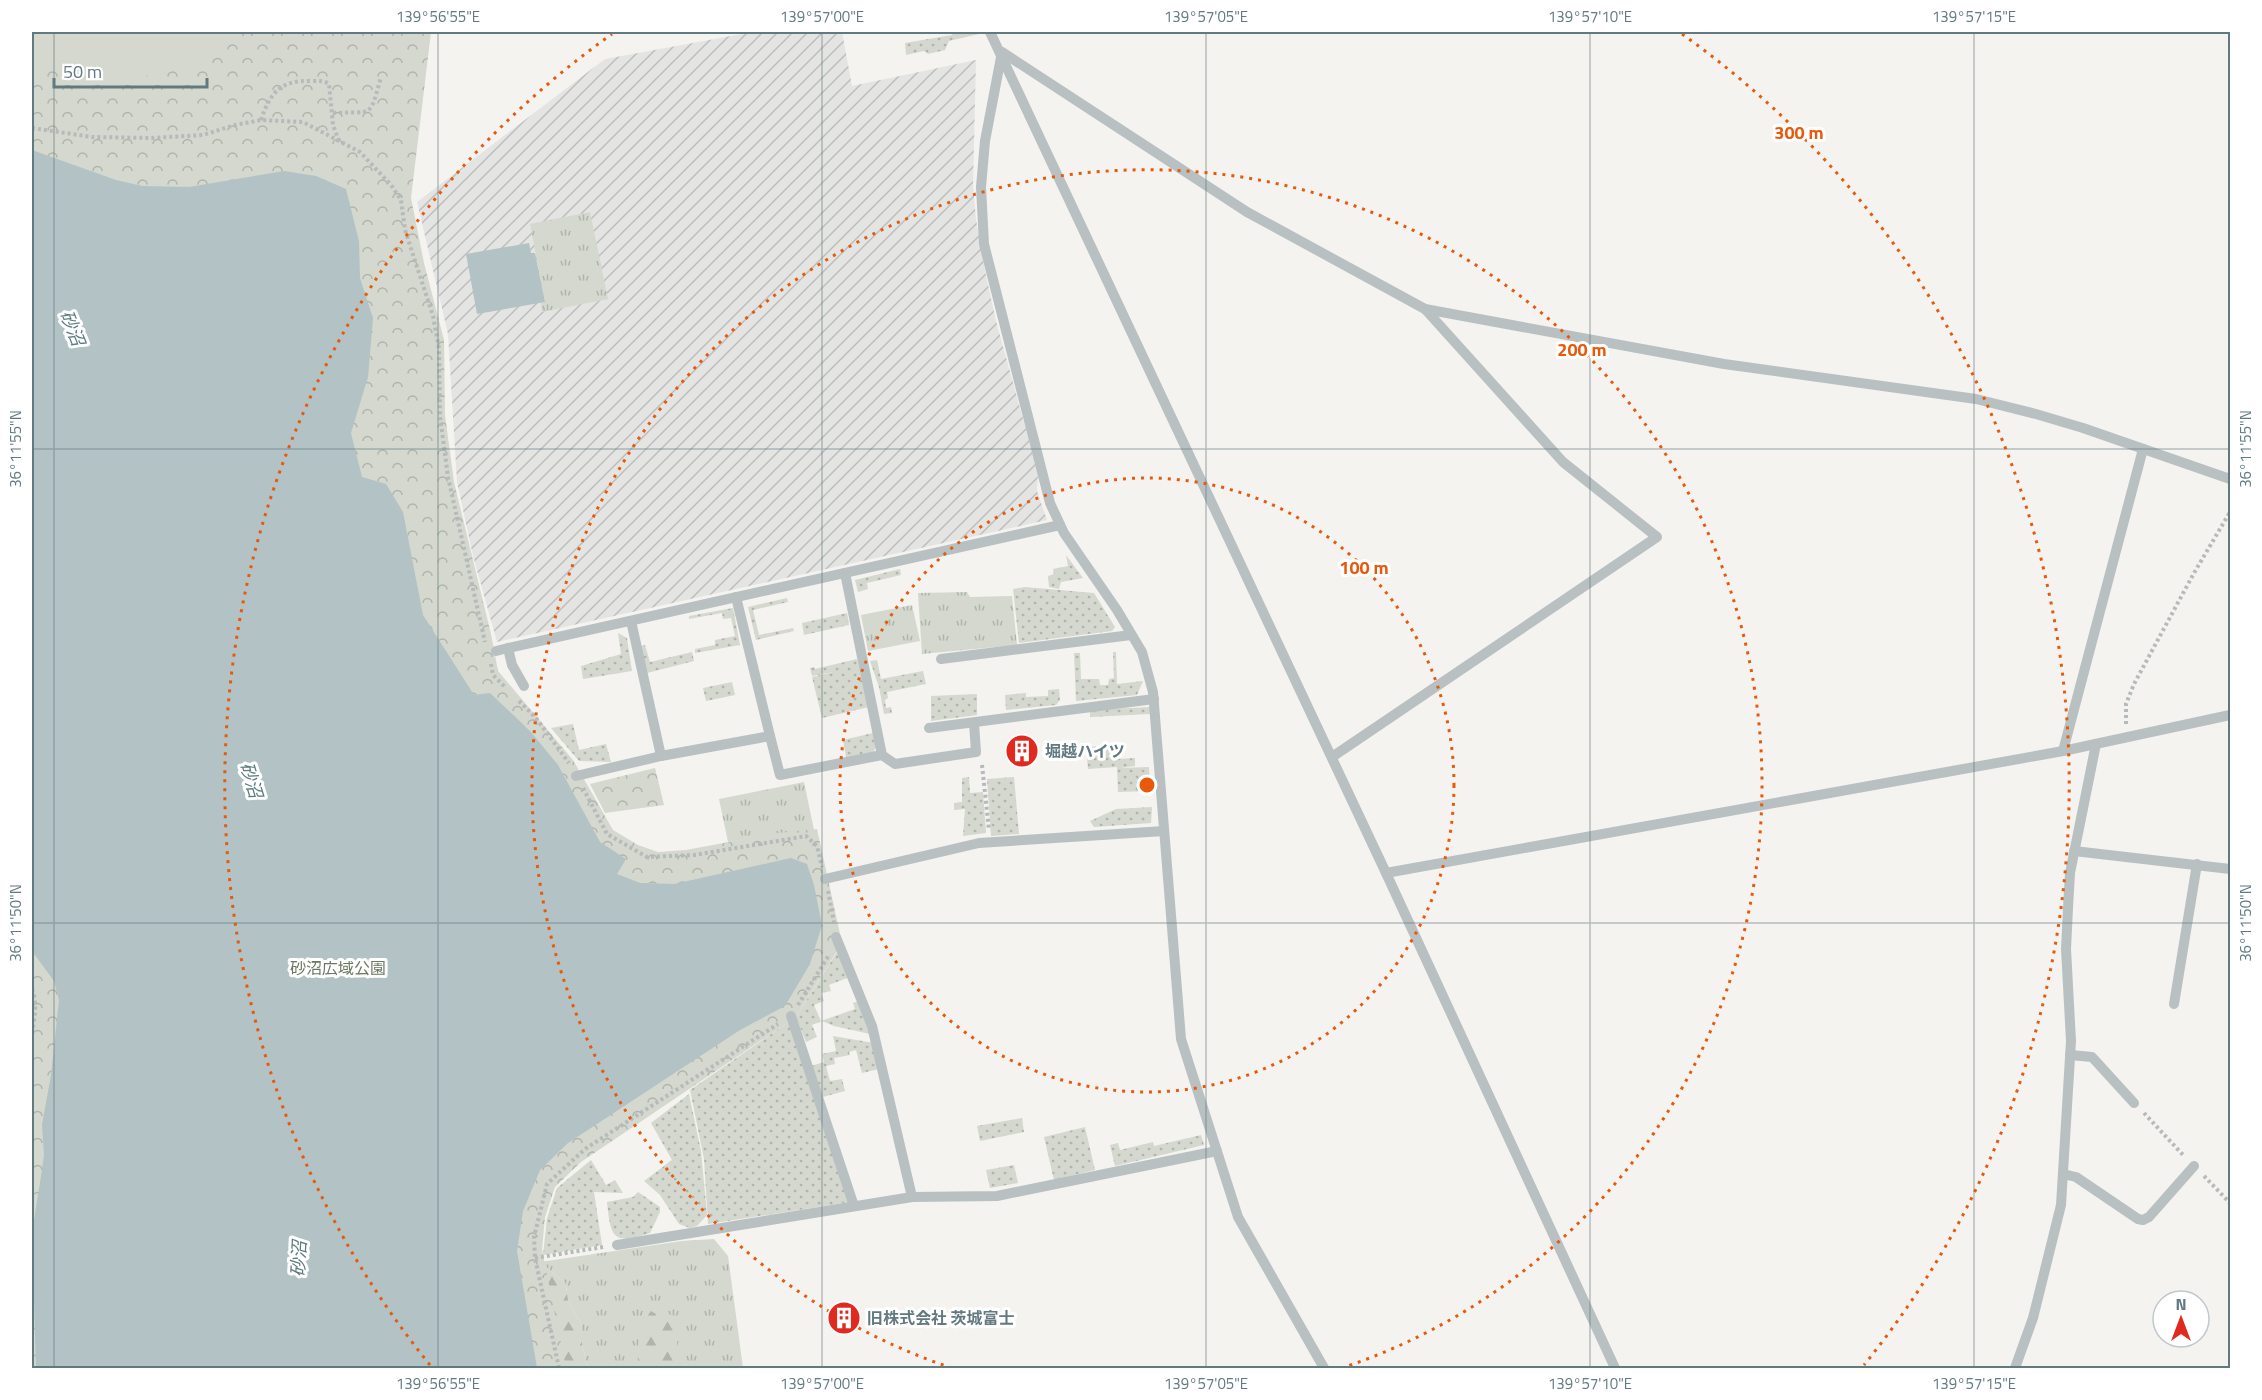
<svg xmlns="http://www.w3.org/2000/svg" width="2262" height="1400" viewBox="0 0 2262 1400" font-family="'Titillium Web','Noto Sans JP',sans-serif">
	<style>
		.industrial { fill: url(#industrial-furrows) }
		.grass { fill: url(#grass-tufts) }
		.forest { fill: url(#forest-firs) }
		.park { fill: url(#park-crowns) }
		.garden { fill: url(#garden-dots) }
		.pitch { fill: #d4d8ce }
		.water { fill: #b3c2c4 }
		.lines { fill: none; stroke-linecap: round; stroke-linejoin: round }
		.path { stroke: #b6babb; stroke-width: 4; stroke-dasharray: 3 3; stroke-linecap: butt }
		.minor { stroke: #b9c0c2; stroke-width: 10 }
		.ticks { fill: none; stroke: #627980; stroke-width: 1.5; stroke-opacity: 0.45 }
		.ring { fill: none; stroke: #e8590c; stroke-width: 3; stroke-dasharray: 3 6 }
		.labels { text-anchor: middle; stroke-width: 6; stroke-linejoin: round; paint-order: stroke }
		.poi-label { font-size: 16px; font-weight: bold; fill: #627980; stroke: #fff; text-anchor: start }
		.park-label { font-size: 16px; fill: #6a7861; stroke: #fff }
		.water-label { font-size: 18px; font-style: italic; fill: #5e7b7f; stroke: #fff }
		.centre { fill: #e8590c; stroke: #fff; stroke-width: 3 }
		.ring-label { font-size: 18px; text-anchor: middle; font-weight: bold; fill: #e8590c; stroke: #fff; stroke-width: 6; stroke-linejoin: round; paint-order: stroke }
		.neatline { fill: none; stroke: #627980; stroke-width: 2 }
		.ticks-label { font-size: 15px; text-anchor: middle; fill: #627980 }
	</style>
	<defs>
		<pattern id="industrial-furrows" width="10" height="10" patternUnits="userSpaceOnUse" patternTransform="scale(1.5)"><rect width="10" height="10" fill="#e4e4e3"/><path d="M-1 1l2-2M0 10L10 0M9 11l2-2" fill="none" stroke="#bcbebd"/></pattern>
		<pattern id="grass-tufts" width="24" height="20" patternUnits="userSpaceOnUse" patternTransform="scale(1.5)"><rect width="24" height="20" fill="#d4d8ce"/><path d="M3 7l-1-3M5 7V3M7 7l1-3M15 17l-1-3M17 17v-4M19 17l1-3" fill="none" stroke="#afb4ac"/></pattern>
		<pattern id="forest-firs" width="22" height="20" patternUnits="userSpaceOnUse" patternTransform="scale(1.5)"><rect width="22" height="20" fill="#d4d8ce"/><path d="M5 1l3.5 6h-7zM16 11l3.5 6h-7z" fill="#afb4ac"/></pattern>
		<pattern id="park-crowns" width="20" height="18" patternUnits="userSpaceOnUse" patternTransform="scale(1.5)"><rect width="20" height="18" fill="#d4d8ce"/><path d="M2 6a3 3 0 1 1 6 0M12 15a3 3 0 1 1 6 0" fill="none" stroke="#afb4ac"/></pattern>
		<pattern id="garden-dots" width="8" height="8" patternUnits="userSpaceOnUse" patternTransform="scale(1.5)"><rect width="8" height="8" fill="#d4d8ce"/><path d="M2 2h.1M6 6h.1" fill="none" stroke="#afb4ac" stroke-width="1.8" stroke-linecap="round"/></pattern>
	</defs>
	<rect width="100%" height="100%" fill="#f4f3ef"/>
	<path class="industrial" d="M 753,32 L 842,32 L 852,86 L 976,60 L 973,185 L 976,219 L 985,271 L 996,321 L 1038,473 L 1037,491 L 1047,520 L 497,642 L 473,556 L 457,482 L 448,334 L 417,202 L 605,59 Z"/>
	<g class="grass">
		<path d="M 590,212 L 608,299 L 542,312 L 541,303 L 545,302 L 530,224 Z"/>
		<path d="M 967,592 L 970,597 L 1012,596 L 1017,645 L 922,654 L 918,593 Z"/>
		<path d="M 912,605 L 920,641 L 868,651 L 861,615 Z"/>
		<path d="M 804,782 L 814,830 L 728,842 L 719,799 Z"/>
		<path d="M 714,1239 L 728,1256 L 743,1368 L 588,1368 L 582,1344 L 582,1326 L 568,1300 L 566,1284 L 540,1262 L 682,1241 Z"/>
	</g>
	<g class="forest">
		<path d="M 540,1262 L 566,1284 L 568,1300 L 582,1326 L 582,1344 L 588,1368 L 562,1368 Z"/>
		<path d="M 651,1311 L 654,1313 L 669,1314 L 679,1319 L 676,1359 L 668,1368 L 640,1368 C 634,1352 640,1325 651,1311 Z"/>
	</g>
	<g class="park">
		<path d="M 32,32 L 431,32 L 411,198 L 424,263 L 444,340 L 445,415 L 454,482 L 491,634 L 498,671 L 573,760 L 613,830 L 638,845 L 658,852 L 686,850 L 777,833 L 817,829 L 842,943 L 796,1017 L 581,1162 L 555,1187 L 545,1217 L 542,1250 L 566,1368 L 32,1368 Z"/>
		<path d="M 655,768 L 664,805 L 605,813 L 590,784 Z"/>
	</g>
	<g class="garden">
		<path d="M 952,32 L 977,32 L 979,34 L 949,41 L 945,50 L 928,54 L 924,51 L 906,55 L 905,43 L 952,35 Z"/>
		<path d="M 1066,555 L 1083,578 L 1061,582 L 1059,589 L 1049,587 L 1048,576 L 1054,574 L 1053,569 L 1068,566 Z"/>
		<path d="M 900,569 L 901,575 L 867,583 L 868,589 L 858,592 L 855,580 Z"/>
		<path d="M 1025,587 L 1094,593 L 1115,627 L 1112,631 L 1019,643 L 1013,589 Z"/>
		<path d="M 787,598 L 788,602 L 753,610 L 759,635 L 793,628 L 794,631 L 756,640 L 748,607 Z"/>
		<path d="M 733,608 L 740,645 L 695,653 L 695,649 L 715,645 L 715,640 L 735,636 L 731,618 L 723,619 L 722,613 L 689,619 L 689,616 Z"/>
		<path d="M 847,613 L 849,625 L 804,635 L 802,623 Z"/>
		<path d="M 618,633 L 627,638 L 632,671 L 583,679 L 581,666 L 621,654 Z"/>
		<path d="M 645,645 L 650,662 L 692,652 L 694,661 L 647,673 L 640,646 Z"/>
		<path d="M 1113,652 L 1116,652 L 1117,684 L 1143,681 L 1137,695 L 1076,701 L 1074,653 L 1080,653 L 1081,679 L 1099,679 L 1100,685 L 1108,685 L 1109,679 L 1114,678 Z"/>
		<path d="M 857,659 L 869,707 L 822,718 L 812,677 L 833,672 L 812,676 L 810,668 L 814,667 L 815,669 Z"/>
		<path d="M 877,660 L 881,679 L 923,671 L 926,684 L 887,692 L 888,698 L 885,700 L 886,708 L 891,707 L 892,713 L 884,714 L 879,687 L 870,661 Z"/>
		<path d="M 732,682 L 735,695 L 706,701 L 703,688 Z"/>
		<path d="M 1059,689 L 1060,700 L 1056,705 L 1006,710 L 1005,695 L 1026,693 L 1026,697 L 1048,696 L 1048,690 Z"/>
		<path d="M 977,694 L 977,715 L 931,721 L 931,696 Z"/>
		<path d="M 1150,707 L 1150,714 L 1090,717 L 1090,710 Z"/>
		<path d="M 573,724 L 579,750 L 606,744 L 611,762 L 579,761 L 551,728 Z"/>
		<path d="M 873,733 L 876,747 L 873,752 L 846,757 L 843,740 Z"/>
		<path d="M 1116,746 L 1118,759 L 1135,758 L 1135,766 L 1120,768 L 1149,767 L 1150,791 L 1118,792 L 1117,767 L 1088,769 L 1086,747 Z"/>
		<path d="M 969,777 L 970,793 L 983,792 L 986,833 L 963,836 L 965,809 L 954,810 L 954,803 L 962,802 L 962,778 Z"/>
		<path d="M 1014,777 L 1019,834 L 991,836 L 987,779 Z"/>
		<path d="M 1152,807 L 1151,823 L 1094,827 L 1090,821 L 1116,809 Z"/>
		<path d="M 839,949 L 850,977 L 829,985 L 831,991 L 821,993 L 824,1001 L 814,1005 L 821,1021 L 855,1009 L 853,1003 L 859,1001 L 870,1034 L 834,1026 L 822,1021 L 812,1025 L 817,1037 L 806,1042 L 796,1017 Z"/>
		<path d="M 790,1021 L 850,1202 L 708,1224 L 704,1159 L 690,1090 Z"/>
		<path d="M 833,1036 L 874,1043 L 879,1069 L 862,1073 L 856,1050 L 849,1052 L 850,1055 L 834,1058 L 835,1064 L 826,1066 L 830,1081 L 842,1079 L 845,1091 L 819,1098 L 811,1066 L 824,1062 L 822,1054 L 836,1051 Z"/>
		<path d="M 689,1094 L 701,1151 L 707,1215 L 697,1226 L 690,1228 L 679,1224 L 660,1195 L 644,1181 L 672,1160 L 651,1123 Z"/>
		<path d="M 1022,1118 L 1024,1132 L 980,1141 L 977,1126 Z"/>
		<path d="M 1085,1127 L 1095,1170 L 1054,1180 L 1044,1137 Z"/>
		<path d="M 1201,1135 L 1204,1145 L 1115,1166 L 1110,1145 L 1118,1143 L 1120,1150 L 1153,1142 L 1154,1146 Z"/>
		<path d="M 591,1160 L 606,1185 L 615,1180 L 623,1193 L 594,1192 L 602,1245 L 543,1255 L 547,1218 L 557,1188 Z"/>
		<path d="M 1014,1165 L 1018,1183 L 990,1188 L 986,1170 Z"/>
		<path d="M 638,1192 L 660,1207 L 660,1212 L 650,1233 C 612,1245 611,1238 607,1202 L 633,1197 Z"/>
	</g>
	<path class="pitch" d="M 32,32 L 244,32 C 191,85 99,86 32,66 Z"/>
	<g class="water">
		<path d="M 32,150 L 116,180 L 142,186 L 189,187 L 284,171 L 316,176 L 346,189 L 359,241 L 360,278 L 373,318 L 368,377 L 351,433 L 362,477 L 386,484 L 403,512 L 423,615 L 474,695 L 490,693 L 530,731 L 558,765 L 600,842 L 626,859 L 617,874 L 640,883 L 674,884 L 791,858 L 807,864 L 814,885 L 822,925 L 810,964 L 785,1006 L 740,1030 L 568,1143 L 540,1170 L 523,1211 L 517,1251 L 537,1368 L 36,1368 L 32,1233 L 42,1170 L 44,1155 L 42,1125 L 51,1075 L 59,1000 L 54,981 L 32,951 Z"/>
		<path d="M 529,243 L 531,253 L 535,253 L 545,302 L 477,314 L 466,254 Z"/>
	</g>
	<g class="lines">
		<g class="path">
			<path d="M 333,113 C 375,111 369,119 381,77"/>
			<path d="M 261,120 C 270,93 280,80 311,81 C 318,81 323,80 329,84 L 333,125 L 339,141"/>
			<path d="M 32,128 L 92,137 L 152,138 L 203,135 L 235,125 L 261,120 L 303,122 L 360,152 L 391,185 L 401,200 L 405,230 L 433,316 L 439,349 L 440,416 L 448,477 L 485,642"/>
			<path d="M 491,664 L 493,675 L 505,687"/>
			<path d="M 519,701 L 536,718 L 569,763"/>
			<path d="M 2126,724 L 2126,704 L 2134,684 L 2194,573 L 2230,512"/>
			<path d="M 982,765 L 989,830"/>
			<path d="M 583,788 L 607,834 L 647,857 L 695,855 L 806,836 L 817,846 L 822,867"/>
			<path d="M 828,891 L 834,922"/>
			<path d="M 32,989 C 38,1003 34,1019 32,1034"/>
			<path d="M 798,1005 L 829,955"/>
			<path d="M 2144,1113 L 2184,1156"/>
			<path d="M 2204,1176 L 2230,1203"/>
			<path d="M 535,1258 L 603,1247"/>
			<path d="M 559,1368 L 535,1258 L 534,1237 L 547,1184 L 585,1149 L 778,1024"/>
		</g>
		<g class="minor">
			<path d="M 990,32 L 1386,873 L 1615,1368"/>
			<path d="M 845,573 L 882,755"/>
			<path d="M 496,651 L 508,648"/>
			<path d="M 941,659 L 1131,635"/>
			<path d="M 524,686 L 512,665 L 508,648 L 1060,525"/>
			<path d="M 929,728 L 1154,699"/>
			<path d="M 770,736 L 780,775 L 882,755 L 895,764 L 976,752 L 974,723"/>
			<path d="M 2063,751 L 2143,449"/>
			<path d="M 661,756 L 770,736 L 736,597"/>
			<path d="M 1332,757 L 1657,537 L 1563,462 L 1425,309"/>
			<path d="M 576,776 L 661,756 L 631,621"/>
			<path d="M 2074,851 L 2230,869"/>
			<path d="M 1386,873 L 2063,751 L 2230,715"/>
			<path d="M 825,879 L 979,843 L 1164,831"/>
			<path d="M 836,937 L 872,1026 L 912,1197"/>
			<path d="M 2174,1004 L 2197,864"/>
			<path d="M 791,1016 L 854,1206"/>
			<path d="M 2070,1055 L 2092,1057 L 2134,1103"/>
			<path d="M 2063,1174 L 2076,1177 L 2138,1219 L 2143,1220 L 2149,1217 L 2194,1166"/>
			<path d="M 617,1245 L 912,1197 L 997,1196 L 1217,1151"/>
			<path d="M 1324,1368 L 1238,1217 L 1181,1039 L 1153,692 L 1142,652 L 1117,610 L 1064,533 L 1050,503 L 984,244 L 981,187 L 985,141 L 1002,52 L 1247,212 L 1425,309 L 1724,364 L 1976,399 L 2036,414 L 2083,428 L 2230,479"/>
			<path d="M 2015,1368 L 2033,1318 L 2061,1205 L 2071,1041 L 2066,949 L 2068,908 L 2070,873 L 2096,744"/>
		</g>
	</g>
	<path class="ticks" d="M 54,32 L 54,1368M 438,32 L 438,1368M 822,32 L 822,1368M 1206,32 L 1206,1368M 1590,32 L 1590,1368M 1974,32 L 1974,1368M 32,449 L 2230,449M 32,923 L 2230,923"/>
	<g class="ring">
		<circle cx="1147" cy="785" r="307"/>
		<path d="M952 1368A615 615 0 1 1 1342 1368"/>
		<path d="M430 1365A922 922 0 0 1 612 34M1682 34A922 922 0 0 1 1864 1365"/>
	</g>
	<defs>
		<symbol id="building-disc" viewBox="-11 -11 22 22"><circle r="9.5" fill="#e22920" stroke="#fff"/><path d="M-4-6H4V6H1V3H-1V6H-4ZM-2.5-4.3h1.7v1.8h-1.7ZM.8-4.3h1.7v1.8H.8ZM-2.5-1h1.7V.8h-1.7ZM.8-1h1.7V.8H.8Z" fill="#fff"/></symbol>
	</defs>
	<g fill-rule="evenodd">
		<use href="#building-disc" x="1003" y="732" width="38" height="38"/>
		<use href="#building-disc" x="825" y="1299" width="38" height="38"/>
	</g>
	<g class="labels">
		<g class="poi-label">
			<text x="1045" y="757">堀越ハイツ</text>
			<text x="867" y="1324">旧株式会社 茨城富士</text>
		</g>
		<g class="park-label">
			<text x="338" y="974">砂沼広域公園</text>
		</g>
		<g class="water-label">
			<text transform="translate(72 328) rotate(68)" y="6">砂沼</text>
			<text transform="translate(251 780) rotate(73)" y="6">砂沼</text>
			<text transform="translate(299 1259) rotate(-87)" y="6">砂沼</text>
		</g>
	</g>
	<circle cx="1147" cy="785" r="9" class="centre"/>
	<g class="ring-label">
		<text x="1799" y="139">300 m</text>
		<text x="1582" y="356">200 m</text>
		<text x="1364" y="574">100 m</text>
	</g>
	<rect width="2262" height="1400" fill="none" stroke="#ffffff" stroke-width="66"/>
	<g transform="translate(2181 1319)"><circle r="28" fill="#ffffff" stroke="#c0c9cc" stroke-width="1.5"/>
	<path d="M0-4.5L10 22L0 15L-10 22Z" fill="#e22920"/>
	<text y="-9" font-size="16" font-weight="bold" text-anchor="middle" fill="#627980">N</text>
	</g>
	<path d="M54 78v9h153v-9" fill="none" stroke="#627980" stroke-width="3"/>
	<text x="63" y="78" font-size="18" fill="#627980" stroke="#ffffff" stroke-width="4.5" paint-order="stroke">50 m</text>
	<rect x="33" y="33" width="2196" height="1334" class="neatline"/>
	<g class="ticks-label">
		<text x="438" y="22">139°56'55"E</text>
		<text x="822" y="22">139°57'00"E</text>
		<text x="1206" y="22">139°57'05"E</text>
		<text x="1590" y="22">139°57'10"E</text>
		<text x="1974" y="22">139°57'15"E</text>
		<text transform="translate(16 449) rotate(-90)" y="5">36°11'55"N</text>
		<text transform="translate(2246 449) rotate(-90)" y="5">36°11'55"N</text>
		<text transform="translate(16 923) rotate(-90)" y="5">36°11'50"N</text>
		<text transform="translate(2246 923) rotate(-90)" y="5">36°11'50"N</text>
		<text x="438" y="1389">139°56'55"E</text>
		<text x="822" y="1389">139°57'00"E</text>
		<text x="1206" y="1389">139°57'05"E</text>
		<text x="1590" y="1389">139°57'10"E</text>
		<text x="1974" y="1389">139°57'15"E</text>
	</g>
</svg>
